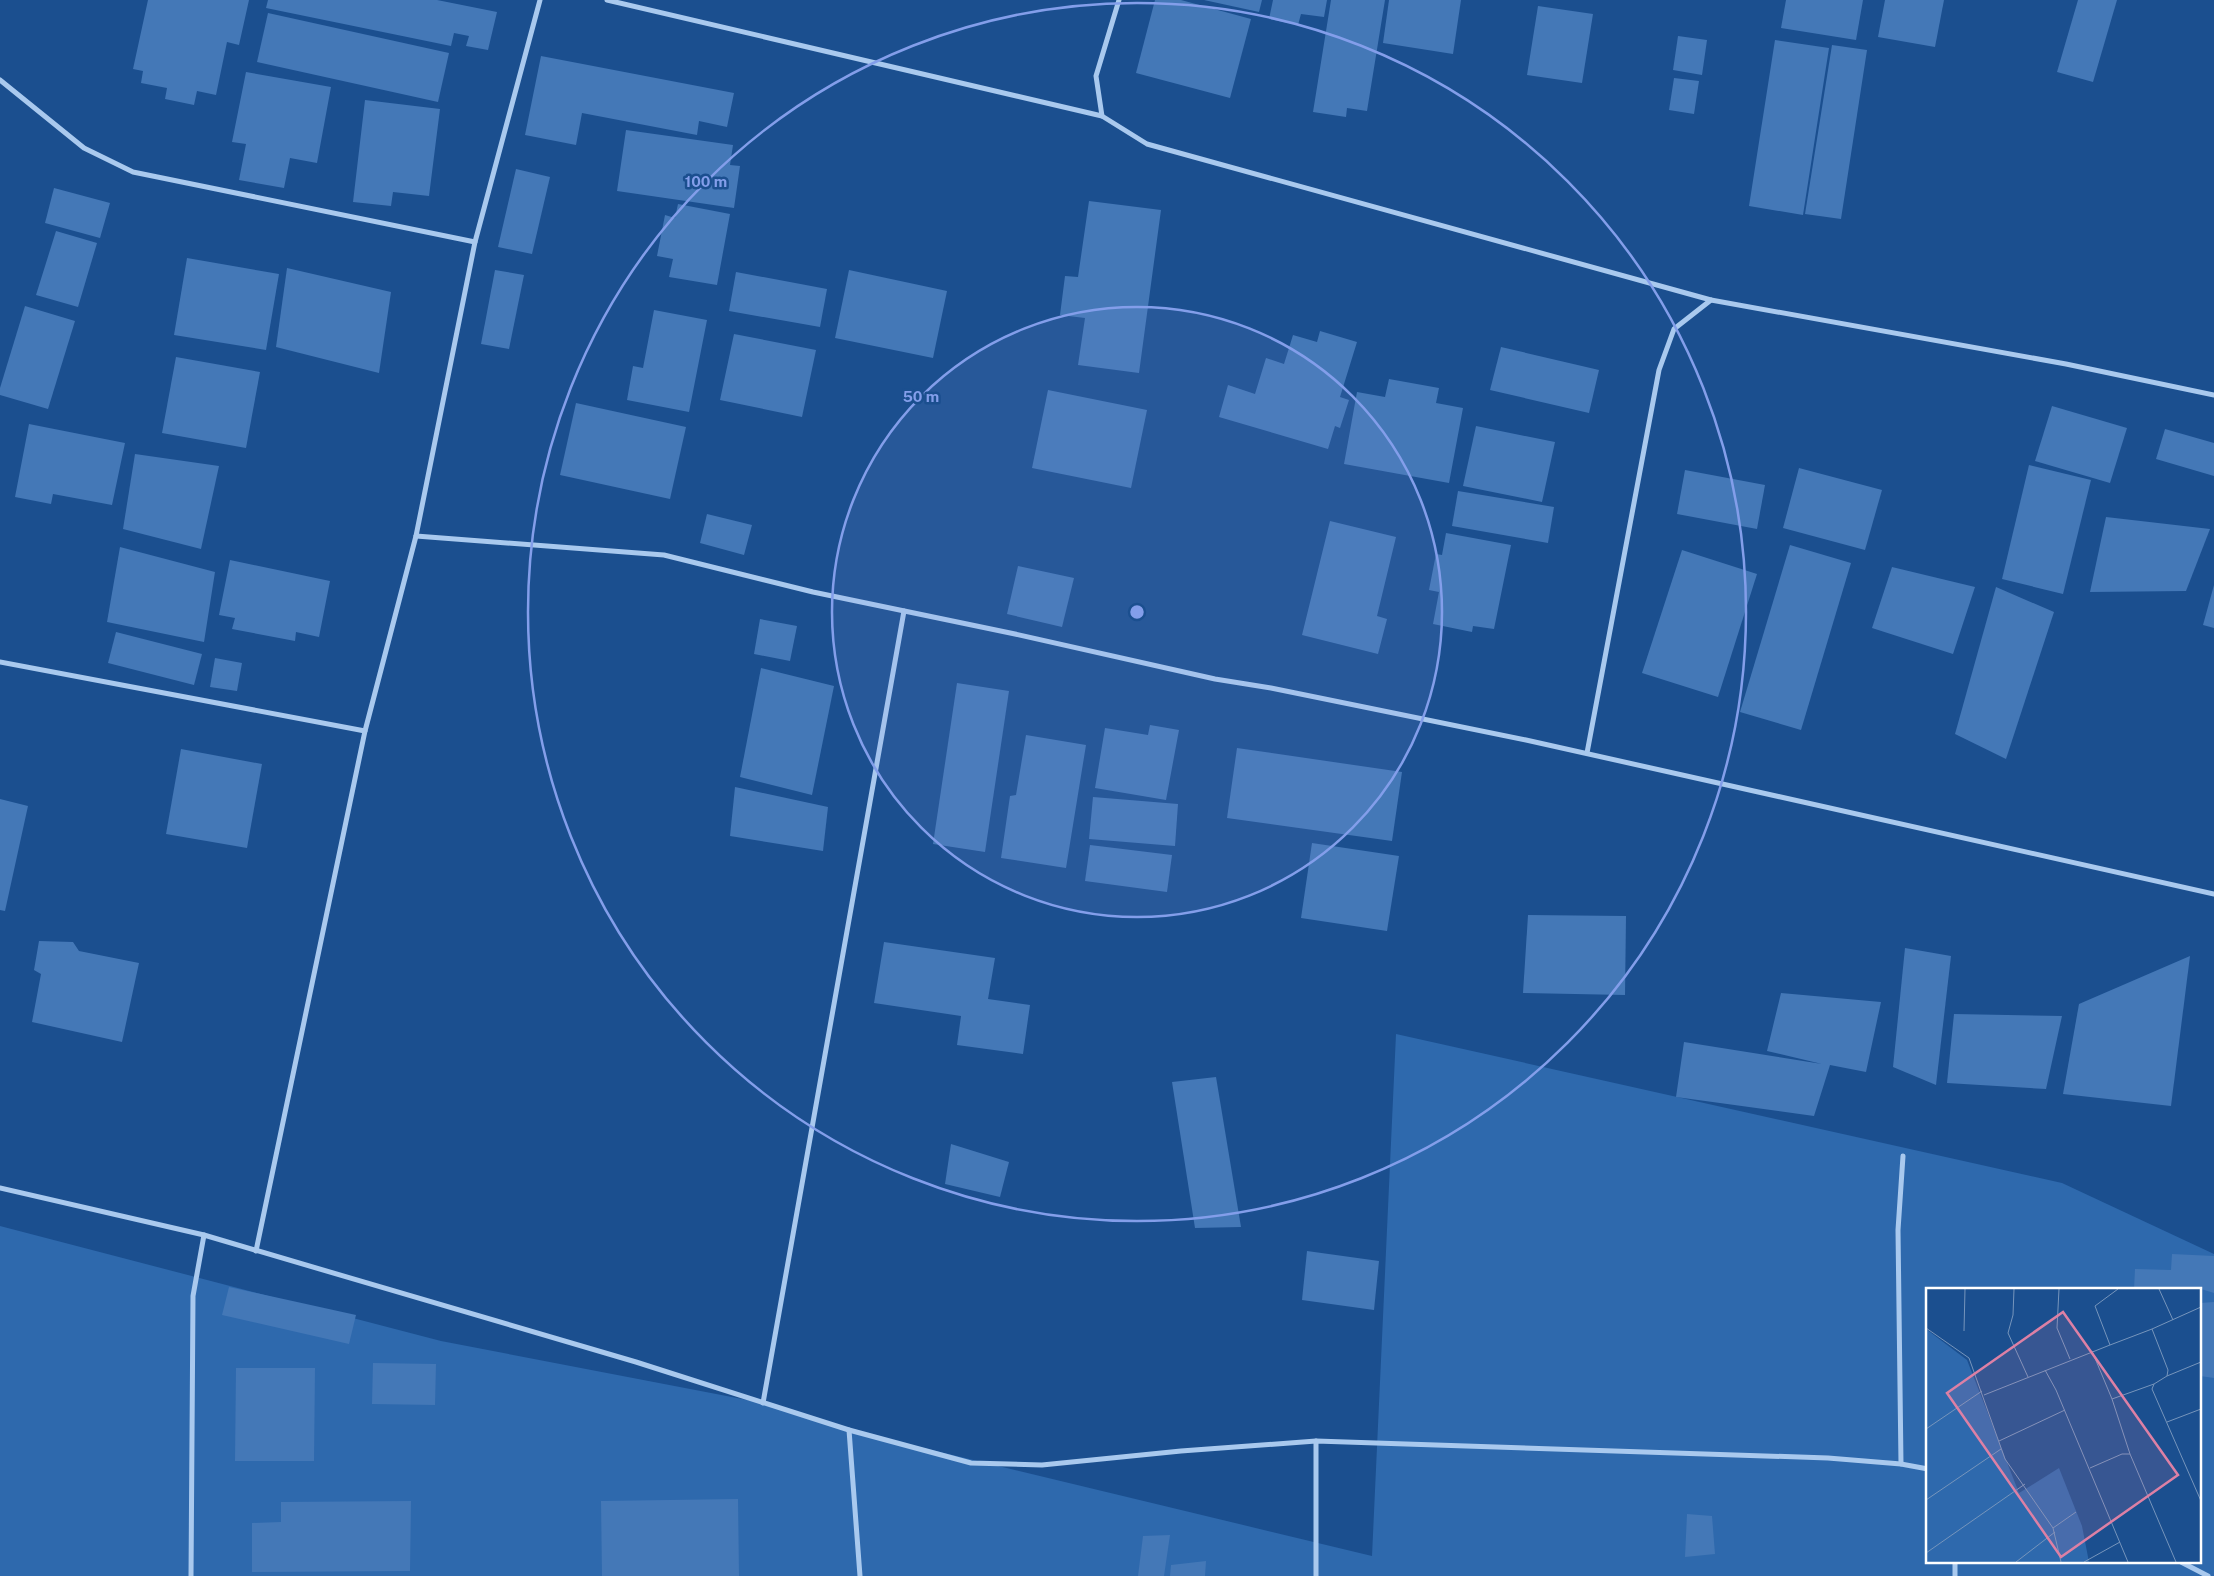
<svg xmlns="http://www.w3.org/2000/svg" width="2214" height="1576" viewBox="0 0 2214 1576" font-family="'Public Sans',sans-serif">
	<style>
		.green { fill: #2e69ad; fill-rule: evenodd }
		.building { fill: #4478b7 }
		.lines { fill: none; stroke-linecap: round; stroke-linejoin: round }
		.street { stroke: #a9c9ee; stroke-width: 5 }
		.ring { fill: none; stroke: #839eea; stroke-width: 2.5 }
		.inset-road { fill: none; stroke: #7695bc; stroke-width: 1 }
		.view { fill: #dd80a5; fill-opacity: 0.15; stroke: #dd80a5; stroke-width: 2.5 }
		.inset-edge { fill: none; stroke: #fff; stroke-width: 2.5 }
		.centre { fill: #839eea; stroke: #1b4f8f; stroke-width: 2.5 }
		.ring-label { font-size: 15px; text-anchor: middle; font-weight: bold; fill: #839eea; stroke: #1b4f8f; stroke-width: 5; stroke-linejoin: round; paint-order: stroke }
	</style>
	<rect width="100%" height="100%" fill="#1b4f8f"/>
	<path class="green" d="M 1396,1034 L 2062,1183 L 2214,1254 L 2214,1576 L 0,1576 L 0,1226 L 441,1341 L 763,1403 L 849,1430 L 1372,1556 ZM 1928,1290 L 2200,1290 L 2200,1562 L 1928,1562 Z"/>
	<g class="building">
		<path d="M 148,0 L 249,0 L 239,45 L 227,42 L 216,95 L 197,91 L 194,105 L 165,99 L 167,88 L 141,83 L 143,71 L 133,69 Z"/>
		<path d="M 268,0 L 437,0 L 497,12 L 488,50 L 466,46 L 469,36 L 454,33 L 451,46 L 266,8 Z"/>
		<path d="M 1155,0 L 1181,0 L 1251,19 L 1230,98 L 1136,73 Z"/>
		<path d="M 1204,0 L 1262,0 L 1259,12 Z"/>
		<path d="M 1273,0 L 1327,0 L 1324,17 L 1301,14 L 1298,25 L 1269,19 Z"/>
		<path d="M 1331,0 L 1385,0 L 1367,111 L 1347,108 L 1346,117 L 1313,112 Z"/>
		<path d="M 1389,0 L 1461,0 L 1453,54 L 1383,43 Z"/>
		<path d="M 1786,0 L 1863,0 L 1856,40 L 1781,28 Z"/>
		<path d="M 1885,0 L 1944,0 L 1935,47 L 1878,37 Z"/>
		<path d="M 2078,0 L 2117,0 L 2093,82 L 2057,72 Z"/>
		<path d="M 1538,6 L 1593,14 L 1582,83 L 1527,75 Z"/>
		<path d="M 268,13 L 449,53 L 438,102 L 257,62 Z"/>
		<path d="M 1678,36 L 1707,40 L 1702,75 L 1673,70 Z"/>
		<path d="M 1775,40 L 1829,48 L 1803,215 L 1749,206 Z"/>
		<path d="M 1832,45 L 1867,50 L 1841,219 L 1805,214 Z"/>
		<path d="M 541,56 L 734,93 L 727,127 L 699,121 L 697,135 L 582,113 L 576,145 L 525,135 Z"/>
		<path d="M 246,72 L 331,87 L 317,163 L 290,158 L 284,188 L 239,180 L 246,144 L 232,142 Z"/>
		<path d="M 1674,78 L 1699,81 L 1694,114 L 1669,110 Z"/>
		<path d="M 365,100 L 440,109 L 429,196 L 393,192 L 391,206 L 353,202 Z"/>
		<path d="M 626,130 L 733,145 L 730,165 L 740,166 L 734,208 L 617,191 Z"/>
		<path d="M 516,169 L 550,177 L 532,254 L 498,247 Z"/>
		<path d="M 54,188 L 110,203 L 100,238 L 45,223 Z"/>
		<path d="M 1089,201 L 1161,210 L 1139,373 L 1078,365 L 1085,318 L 1060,315 L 1065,276 L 1078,277 Z"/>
		<path d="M 678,204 L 730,214 L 717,285 L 669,277 L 673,259 L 657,256 L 665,215 L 675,218 Z"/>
		<path d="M 56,231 L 97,243 L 78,307 L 36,295 Z"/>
		<path d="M 187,258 L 279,274 L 266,350 L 174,335 Z"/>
		<path d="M 287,268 L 391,292 L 379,373 L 276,347 Z"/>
		<path d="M 495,270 L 524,275 L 509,349 L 481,344 Z"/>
		<path d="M 849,270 L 947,291 L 933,358 L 835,338 Z"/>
		<path d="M 736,272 L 827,289 L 820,327 L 729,311 Z"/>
		<path d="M 25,306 L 75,321 L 48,409 L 0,395 L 0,388 Z"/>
		<path d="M 654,310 L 707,320 L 689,412 L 627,400 L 633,366 L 643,368 Z"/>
		<path d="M 1320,331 L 1357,342 L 1340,397 L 1349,400 L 1340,428 L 1335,426 L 1328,449 L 1219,417 L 1228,385 L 1255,394 L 1266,358 L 1284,364 L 1293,335 L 1317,342 Z"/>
		<path d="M 734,334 L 816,350 L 802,417 L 720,400 Z"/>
		<path d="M 1501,347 L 1599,370 L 1589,413 L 1490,390 Z"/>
		<path d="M 176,357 L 260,372 L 246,448 L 162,433 Z"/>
		<path d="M 1389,379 L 1439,388 L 1436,403 L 1463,408 L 1449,483 L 1344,464 L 1357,392 L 1385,397 Z"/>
		<path d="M 1048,390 L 1147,410 L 1131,488 L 1032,468 Z"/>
		<path d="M 576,403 L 686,427 L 670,499 L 560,475 Z"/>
		<path d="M 2052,406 L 2127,428 L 2110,483 L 2035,461 Z"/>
		<path d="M 29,424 L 125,443 L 112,505 L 53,494 L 51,504 L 15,497 Z"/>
		<path d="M 1476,426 L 1555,442 L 1542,502 L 1463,486 Z"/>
		<path d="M 2165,429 L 2214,443 L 2214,476 L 2156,459 Z"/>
		<path d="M 135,454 L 219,466 L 201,549 L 123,529 Z"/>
		<path d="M 2029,465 L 2091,480 L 2063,594 L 2002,579 Z"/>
		<path d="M 1799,468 L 1882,490 L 1865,550 L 1783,528 Z"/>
		<path d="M 1685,470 L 1765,485 L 1757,529 L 1677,514 Z"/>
		<path d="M 1458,491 L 1554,507 L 1548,543 L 1452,526 Z"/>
		<path d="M 707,514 L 752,525 L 744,555 L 700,543 Z"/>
		<path d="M 2106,517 L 2210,529 L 2186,591 L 2090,592 Z"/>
		<path d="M 1330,521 L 1396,537 L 1377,616 L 1387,619 L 1378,654 L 1302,635 Z"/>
		<path d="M 1446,533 L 1511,545 L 1494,629 L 1473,626 L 1472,632 L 1433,624 L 1439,592 L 1429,590 L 1436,554 L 1442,555 Z"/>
		<path d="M 1790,545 L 1851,563 L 1801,730 L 1740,712 Z"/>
		<path d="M 120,547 L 215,572 L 204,642 L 107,622 Z"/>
		<path d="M 1682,550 L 1757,574 L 1718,697 L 1642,673 Z"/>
		<path d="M 230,560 L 330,581 L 319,637 L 296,632 L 295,641 L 232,629 L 235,618 L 219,615 Z"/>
		<path d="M 1018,566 L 1074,578 L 1062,627 L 1007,614 Z"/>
		<path d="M 1892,567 L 1975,587 L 1953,654 L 1872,628 Z"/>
		<path d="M 2214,585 L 2214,628 L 2203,625 Z"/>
		<path d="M 1996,587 L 2054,612 L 2006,759 L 1955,734 Z"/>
		<path d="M 760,619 L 797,626 L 790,661 L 754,654 Z"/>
		<path d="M 116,632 L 202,654 L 194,685 L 108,663 Z"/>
		<path d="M 215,658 L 242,663 L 237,691 L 210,687 Z"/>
		<path d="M 761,668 L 834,686 L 812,795 L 740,777 Z"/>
		<path d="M 957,683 L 1009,691 L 985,852 L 933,844 Z"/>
		<path d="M 1150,725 L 1179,730 L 1166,800 L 1095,788 L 1105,728 L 1148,735 Z"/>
		<path d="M 1026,735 L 1086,745 L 1066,868 L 1001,858 L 1010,796 L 1016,795 Z"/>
		<path d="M 1237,748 L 1402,772 L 1392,841 L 1227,818 Z"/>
		<path d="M 181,749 L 262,764 L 247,848 L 166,834 Z"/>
		<path d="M 735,787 L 828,807 L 823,851 L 730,836 Z"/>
		<path d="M 1093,797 L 1178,804 L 1175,846 L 1089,839 Z"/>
		<path d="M 0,799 L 28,806 L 5,911 L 0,910 Z"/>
		<path d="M 1312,843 L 1399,856 L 1387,931 L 1301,918 Z"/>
		<path d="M 1090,845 L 1172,855 L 1167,892 L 1085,881 Z"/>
		<path d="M 1528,915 L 1626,916 L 1625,995 L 1523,993 Z"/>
		<path d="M 39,941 L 73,942 L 79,951 L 139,963 L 122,1042 L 32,1022 L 41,974 L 34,970 Z"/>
		<path d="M 884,942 L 995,958 L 988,999 L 1030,1005 L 1023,1054 L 957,1045 L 961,1016 L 874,1003 Z"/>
		<path d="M 1905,948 L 1951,956 L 1936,1085 L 1893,1067 Z"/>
		<path d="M 2190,956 L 2171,1106 L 2063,1094 L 2079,1004 Z"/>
		<path d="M 1781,993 L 1881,1002 L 1866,1072 L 1830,1065 L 1814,1116 L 1676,1097 L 1684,1042 L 1822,1064 L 1767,1051 Z"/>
		<path d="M 1954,1014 L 2062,1016 L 2046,1089 L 1947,1083 Z"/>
		<path d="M 1216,1077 L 1241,1227 L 1195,1228 L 1172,1082 Z"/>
		<path d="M 951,1144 L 1009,1162 L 1000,1197 L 945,1184 Z"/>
		<path d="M 1307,1251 L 1379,1261 L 1374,1310 L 1302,1300 Z"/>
		<path d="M 2172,1254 L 2214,1256 L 2214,1293 L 2201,1289 L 2134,1290 L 2135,1269 L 2171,1270 Z"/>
		<path d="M 229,1287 L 356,1315 L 349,1344 L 222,1315 Z"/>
		<path d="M 2214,1302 L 2214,1378 L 2200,1376 L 2200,1303 Z"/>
		<path d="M 373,1363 L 436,1364 L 435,1405 L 372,1404 Z"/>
		<path d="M 236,1368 L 315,1368 L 314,1461 L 235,1461 Z"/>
		<path d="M 738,1499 L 739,1576 L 602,1576 L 601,1501 Z"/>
		<path d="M 411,1501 L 410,1571 L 252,1572 L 252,1523 L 281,1522 L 281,1502 Z"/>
		<path d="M 1687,1514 L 1712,1516 L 1715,1554 L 1685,1557 Z"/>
		<path d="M 1170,1535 L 1164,1576 L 1138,1576 L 1143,1536 Z"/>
		<path d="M 1206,1561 L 1205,1576 L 1170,1576 L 1171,1565 Z"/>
	</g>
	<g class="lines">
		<g class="street">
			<path d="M 607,0 L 1102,116"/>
			<path d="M 1119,0 L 1096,76 L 1102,116 L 1147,144 L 1711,300"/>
			<path d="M 0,80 L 84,148 L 133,172 L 475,242"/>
			<path d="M 416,536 L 664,555 L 813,592 L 1015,634 L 1215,679 L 1271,688 L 1526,740 L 2214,894"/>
			<path d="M 0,662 L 365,731"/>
			<path d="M 1587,753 L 1659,370 L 1674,329 L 1711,300 L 2066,364 L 2214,395"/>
			<path d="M 0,1188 L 204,1235 L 636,1362 L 849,1430 L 971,1463 L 1042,1465 L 1181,1451 L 1316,1441 L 1828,1458 L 1901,1464 L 1928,1469"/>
			<path d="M 256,1251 L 365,731 L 416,536 L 475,242 L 540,0"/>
			<path d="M 763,1403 L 904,611"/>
			<path d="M 849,1430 L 860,1576"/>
			<path d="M 1901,1464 L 1898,1230 L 1903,1156"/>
			<path d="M 1955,1562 L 1955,1576"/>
			<path d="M 2181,1562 L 2208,1576"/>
			<path d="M 191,1576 L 193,1296 L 204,1235"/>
			<path d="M 1316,1576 L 1316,1441"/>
		</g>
	</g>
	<circle cx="1137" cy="612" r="305" fill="#839eea" fill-opacity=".12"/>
	<g class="ring">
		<circle cx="1137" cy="612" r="305"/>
		<circle cx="1137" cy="612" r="609"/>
	</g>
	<g transform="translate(1926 1288)">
		<rect width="275" height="275" fill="#1b4f8f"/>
		<path d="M 0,41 L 41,72 L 93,205 L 133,180 L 156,238 L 163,274 L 0,274 Z" fill="#2e69ad"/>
		<path class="inset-road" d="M 88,1 L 87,27 L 82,45 L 102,89M 133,1 L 131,40 L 144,71M 233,1 L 247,32M 0,40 L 43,70 L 79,171 L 127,240 L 135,274M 226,41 L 275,19M 38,43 L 39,1M 184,57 L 226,41 L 242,82 L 241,88 L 228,96 L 226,101 L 275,213M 166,63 L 186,111M 119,82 L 130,102 L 202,274M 241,88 L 275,74M 58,107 L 184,57 L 169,18 L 192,1M 241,134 L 275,121M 0,141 L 56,103M 73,153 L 139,122M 204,166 L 186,111 L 228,96M 164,180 L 196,166 L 204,166 L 250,274M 0,212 L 75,161M 127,240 L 150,224M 0,265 L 99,196M 90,274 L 129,244M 158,274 L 194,254"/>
		<path class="view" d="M 137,24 L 252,187 L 135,269 L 21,105 Z"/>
		<rect width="275" height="275" class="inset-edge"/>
	</g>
	<circle cx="1137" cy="612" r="8" class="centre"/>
	<g class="ring-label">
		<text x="706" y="187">100 m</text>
		<text x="921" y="402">50 m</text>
	</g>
</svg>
